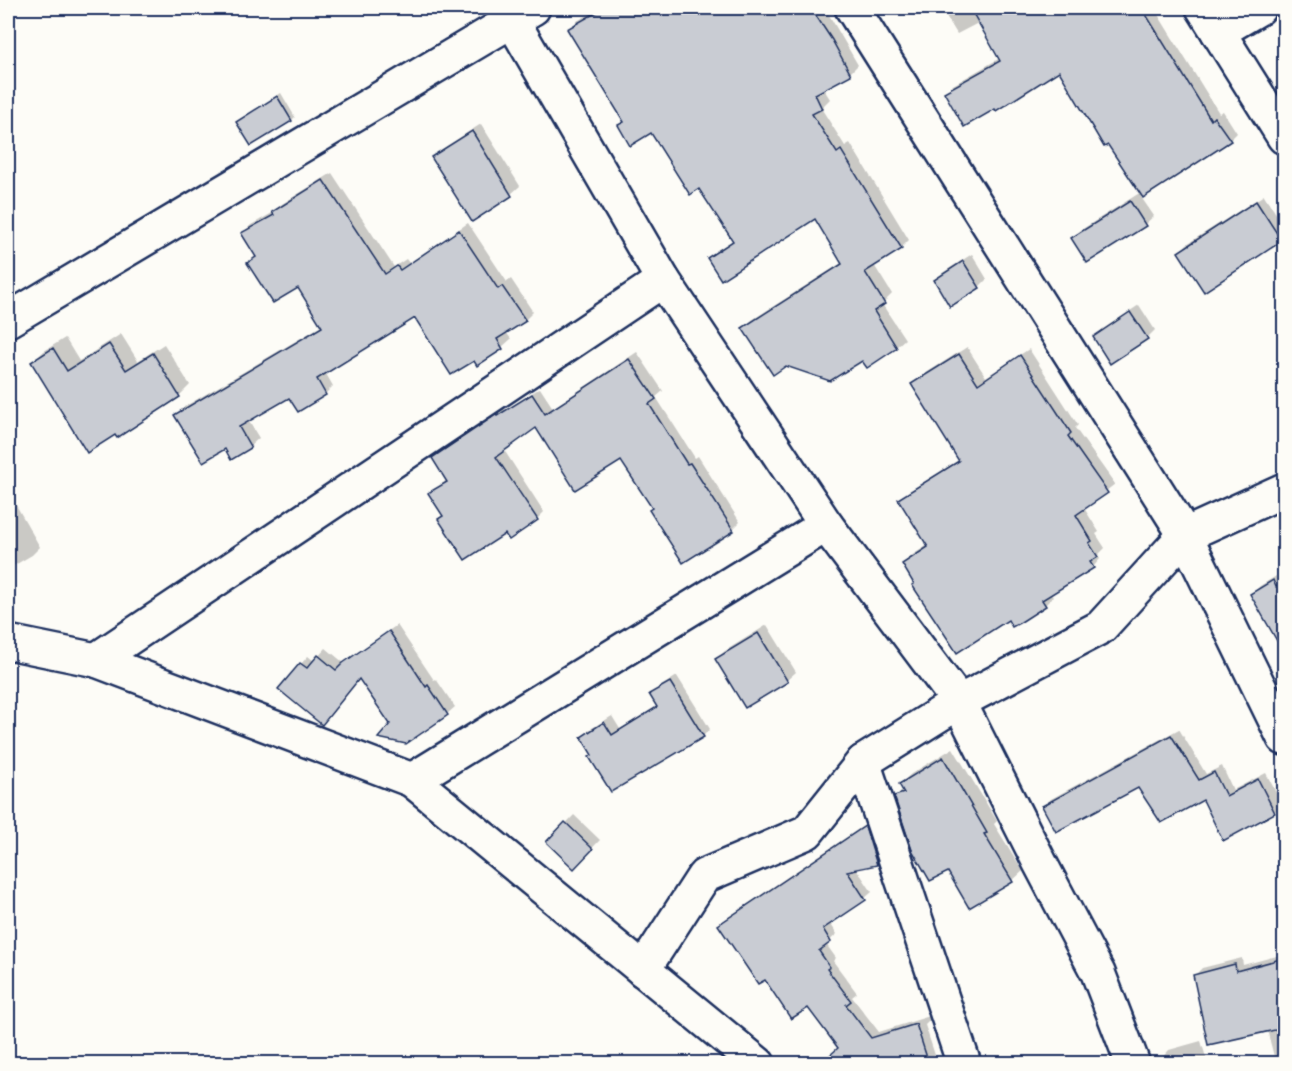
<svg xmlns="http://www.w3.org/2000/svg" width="1292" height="1071" viewBox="0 0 1292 1071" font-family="'Balsamiq Sans',sans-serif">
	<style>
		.shadow { fill: #0003 }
		.building { fill: #c9ccd3; stroke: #1b2f5e; stroke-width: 1.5 }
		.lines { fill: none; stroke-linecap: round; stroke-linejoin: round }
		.minor-casing { stroke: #1b2f5e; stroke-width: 38 }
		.minor { stroke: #fdfcf7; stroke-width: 33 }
	</style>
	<rect width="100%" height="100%" fill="#fdfcf7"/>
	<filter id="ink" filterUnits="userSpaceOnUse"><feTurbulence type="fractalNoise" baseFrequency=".0167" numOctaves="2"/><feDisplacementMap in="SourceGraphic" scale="12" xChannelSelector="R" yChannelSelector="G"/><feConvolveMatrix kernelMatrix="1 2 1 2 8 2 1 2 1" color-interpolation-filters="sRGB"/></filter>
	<g filter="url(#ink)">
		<g class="shadow">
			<path d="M 601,8 L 779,8 L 782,13 L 791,8 L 825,8 L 858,65 L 850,73 L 823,88 L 830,99 L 821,108 L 845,146 L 850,143 L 909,240 L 901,248 L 874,265 L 892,294 L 882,304 L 905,339 L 896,347 L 862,359 L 744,328 L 752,320 L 843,262 L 816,217 L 709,258 L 717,250 L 734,240 L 700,187 L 651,131 L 620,126 L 625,120 L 569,30 L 577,21 Z"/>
			<path d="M 941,8 L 1159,8 L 1160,10 L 1157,13 L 1219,113 L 1223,111 L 1237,133 L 1230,140 L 1141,197 L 1154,216 L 1145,224 L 1088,261 L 1073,238 L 1081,230 L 1141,192 L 1059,69 L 946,92 L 953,85 L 1000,58 L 980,22 L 957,34 Z"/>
			<path d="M 281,93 L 295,117 L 292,120 L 238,122 Z"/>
			<path d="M 481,124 L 520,186 L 511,194 L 472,219 L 433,157 L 442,149 Z"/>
			<path d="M 332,173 L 394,267 L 406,259 L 409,263 L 468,223 L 507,282 L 511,279 L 533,312 L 525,320 L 506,332 L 511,339 L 502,347 L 477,364 L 474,359 L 415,316 L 325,372 L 333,386 L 325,394 L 289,396 L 248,420 L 259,438 L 250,446 L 232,458 L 225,447 L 176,415 L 184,407 L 323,325 L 299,286 L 248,263 L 256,255 L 243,233 L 251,225 L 274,212 L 282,204 Z"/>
			<path d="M 1264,195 L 1284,226 L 1284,236 L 1281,240 L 1180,252 L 1187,244 Z"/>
			<path d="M 972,254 L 987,279 L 979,287 L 935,280 L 944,272 Z"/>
			<path d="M 1139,305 L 1155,330 L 1147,338 L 1095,337 L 1103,329 Z"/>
			<path d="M 121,334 L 138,361 L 164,344 L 190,385 L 179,396 L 117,436 L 33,362 L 44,351 L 65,338 L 79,361 Z"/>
			<path d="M 967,347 L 986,377 L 1029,349 L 1078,425 L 1075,428 L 1115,484 L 1084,508 L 1099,532 L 1096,534 L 1105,548 L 1098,555 L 1100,559 L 1093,567 L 1050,593 L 1053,597 L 1045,605 L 1013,625 L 1008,618 L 915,584 L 903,564 L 911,556 L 928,545 L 900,500 L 908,492 L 960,459 L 912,385 L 920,377 Z"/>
			<path d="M 637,352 L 663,391 L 656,397 L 695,458 L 698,456 L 740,522 L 733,529 L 684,561 L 622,459 L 536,426 L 504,450 L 544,512 L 537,519 L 506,532 L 444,515 L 430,493 L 447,480 L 433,458 L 441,451 L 504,408 L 505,410 L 540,388 L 553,408 Z"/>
			<path d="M 16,505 L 40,547 L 32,555 L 8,569 L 8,510 Z"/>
			<path d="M 1284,571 L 1284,617 L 1270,625 L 1252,594 L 1260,586 Z"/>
			<path d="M 397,625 L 434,680 L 436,679 L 455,707 L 447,714 L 406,742 L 360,677 L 329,715 L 301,664 L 308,656 L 314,661 L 326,648 L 344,663 L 352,656 Z"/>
			<path d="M 767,625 L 796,672 L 787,680 L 746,706 L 717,659 L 725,651 Z"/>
			<path d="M 677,676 L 710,729 L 703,736 L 593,755 L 582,737 L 589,730 L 612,716 L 620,729 L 658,706 L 651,695 L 658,688 Z"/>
			<path d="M 1179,729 L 1206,774 L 1222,766 L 1233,790 L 1266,773 L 1282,804 L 1275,812 L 1224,839 L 1203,798 L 1139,786 L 1044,806 L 1051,799 Z"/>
			<path d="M 953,748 L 997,821 L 994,824 L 1023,871 L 1012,881 L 948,870 L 896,796 L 903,789 L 900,784 L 911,774 Z"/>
			<path d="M 574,815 L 600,840 L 574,867 L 548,842 Z"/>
			<path d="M 872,820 L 883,857 L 876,864 L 856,868 L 872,892 L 865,898 L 830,923 L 837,934 L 826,944 L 836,958 L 833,961 L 857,993 L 852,997 L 879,1032 L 936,1014 L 925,1025 L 938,1064 L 876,1064 L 808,1006 L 765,978 L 720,925 L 727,918 Z"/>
			<path d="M 1284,954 L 1284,1064 L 1276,1064 L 1267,1030 L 1195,975 L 1202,968 L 1242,958 L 1243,965 Z"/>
			<path d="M 1201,1041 L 1208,1064 L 1162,1064 L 1161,1059 L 1169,1050 Z"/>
		</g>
		<g class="building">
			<path d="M 604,8 L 811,8 L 832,40 L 851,75 L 815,94 L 822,109 L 812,114 L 837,153 L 841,150 L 902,249 L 865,272 L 885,304 L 874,311 L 897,348 L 867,368 L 862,361 L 830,381 L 786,366 L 773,375 L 742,328 L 842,264 L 815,219 L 721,280 L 707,258 L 733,241 L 699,189 L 690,195 L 651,133 L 630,146 L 618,125 L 624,122 L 567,29 Z"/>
			<path d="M 970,8 L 1142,8 L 1211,120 L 1214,117 L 1231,141 L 1143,198 L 1108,145 L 1104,147 L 1059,71 L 996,111 L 995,109 L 964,127 L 944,92 L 1000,61 Z"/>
			<path d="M 277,96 L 292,121 L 251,146 L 236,122 Z"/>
			<path d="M 472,131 L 512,196 L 472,222 L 431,157 Z"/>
			<path d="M 323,180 L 385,274 L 397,266 L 400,270 L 459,230 L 498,289 L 502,286 L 526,321 L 497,339 L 503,349 L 477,366 L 474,361 L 451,375 L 415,318 L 317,379 L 326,395 L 298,412 L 289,398 L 239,427 L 251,448 L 231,460 L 225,449 L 203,462 L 174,415 L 322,327 L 298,288 L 273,303 L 247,263 L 256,257 L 241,233 L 274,215 L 272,212 Z"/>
			<path d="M 1130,201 L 1146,226 L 1087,263 L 1071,238 Z"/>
			<path d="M 1256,201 L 1282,241 L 1204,292 L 1178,252 Z"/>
			<path d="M 963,261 L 980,288 L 950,307 L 934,280 Z"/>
			<path d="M 1130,312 L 1148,339 L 1110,364 L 1093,337 Z"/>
			<path d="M 109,344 L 126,370 L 153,353 L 180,397 L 117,438 L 115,435 L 87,453 L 31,362 L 53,348 L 67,371 Z"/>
			<path d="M 959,354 L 978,384 L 1020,355 L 1071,433 L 1068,436 L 1108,493 L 1076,515 L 1092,541 L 1089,543 L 1098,557 L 1090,562 L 1094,568 L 1042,600 L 1046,606 L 1021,622 L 1012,627 L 1008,620 L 957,653 L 912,585 L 914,584 L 902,564 L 928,547 L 898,499 L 959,461 L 911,384 Z"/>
			<path d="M 629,359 L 656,399 L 649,404 L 687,464 L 690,463 L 734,531 L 683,563 L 649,510 L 652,508 L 621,461 L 575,490 L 536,428 L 496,457 L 538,520 L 509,540 L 505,534 L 465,560 L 438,519 L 443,516 L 428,493 L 447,482 L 432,458 L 496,415 L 497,416 L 532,394 L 545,414 Z"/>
			<path d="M 1273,580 L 1276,587 L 1284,582 L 1284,653 L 1250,594 Z"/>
			<path d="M 389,631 L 426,687 L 428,685 L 448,715 L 406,744 L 378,738 L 390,724 L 359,679 L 322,725 L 278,689 L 300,663 L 307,668 L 318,655 L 336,670 L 343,663 Z"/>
			<path d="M 758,633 L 788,682 L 745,708 L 715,659 Z"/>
			<path d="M 670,682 L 704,737 L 611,792 L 589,757 L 592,755 L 581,737 L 604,722 L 612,735 L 657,707 L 649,694 Z"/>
			<path d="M 1171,735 L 1199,780 L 1214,772 L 1226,796 L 1258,779 L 1275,813 L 1223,841 L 1203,800 L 1161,823 L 1138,788 L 1056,832 L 1042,806 Z"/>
			<path d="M 943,757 L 987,833 L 984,834 L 1013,882 L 969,908 L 948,872 L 930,881 L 912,850 L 894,796 L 904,793 L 899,784 Z"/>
			<path d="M 565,822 L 593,849 L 574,869 L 546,842 Z"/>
			<path d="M 865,826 L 877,865 L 847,871 L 866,900 L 823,929 L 831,942 L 819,951 L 830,967 L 827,969 L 851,1001 L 846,1005 L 871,1038 L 916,1024 L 929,1064 L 820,1064 L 838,1048 L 808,1008 L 791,1019 L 765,980 L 758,984 L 718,925 Z"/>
			<path d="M 1284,958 L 1284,1028 L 1208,1045 L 1193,975 L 1235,964 L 1236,971 Z"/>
		</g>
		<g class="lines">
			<defs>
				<g id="minor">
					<path d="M 852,8 L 1185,535 L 1284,738"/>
					<path d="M 1203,8 L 1284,137"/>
					<path d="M 512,20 L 663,280 L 826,525 L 959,702 L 1040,863 L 1098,973 L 1133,1064"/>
					<path d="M 1218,32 L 1259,8"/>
					<path d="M 8,320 L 533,8"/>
					<path d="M 8,642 L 96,660 L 412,780 L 758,1064"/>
					<path d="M 96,660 L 663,280"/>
					<path d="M 863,762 L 964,1064"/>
					<path d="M 412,780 L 826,525"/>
					<path d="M 643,970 L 704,876 L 807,832 L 863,762 L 959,702 L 1101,627 L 1185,535 L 1284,490"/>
				</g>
			</defs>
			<use href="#minor" class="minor-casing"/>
			<use href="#minor" class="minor"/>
		</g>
	</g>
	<rect width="1292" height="1071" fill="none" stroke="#fdfcf7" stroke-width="30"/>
	<rect x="15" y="15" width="1262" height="1041" fill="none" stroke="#1b2f5e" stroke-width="2" filter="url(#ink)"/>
</svg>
